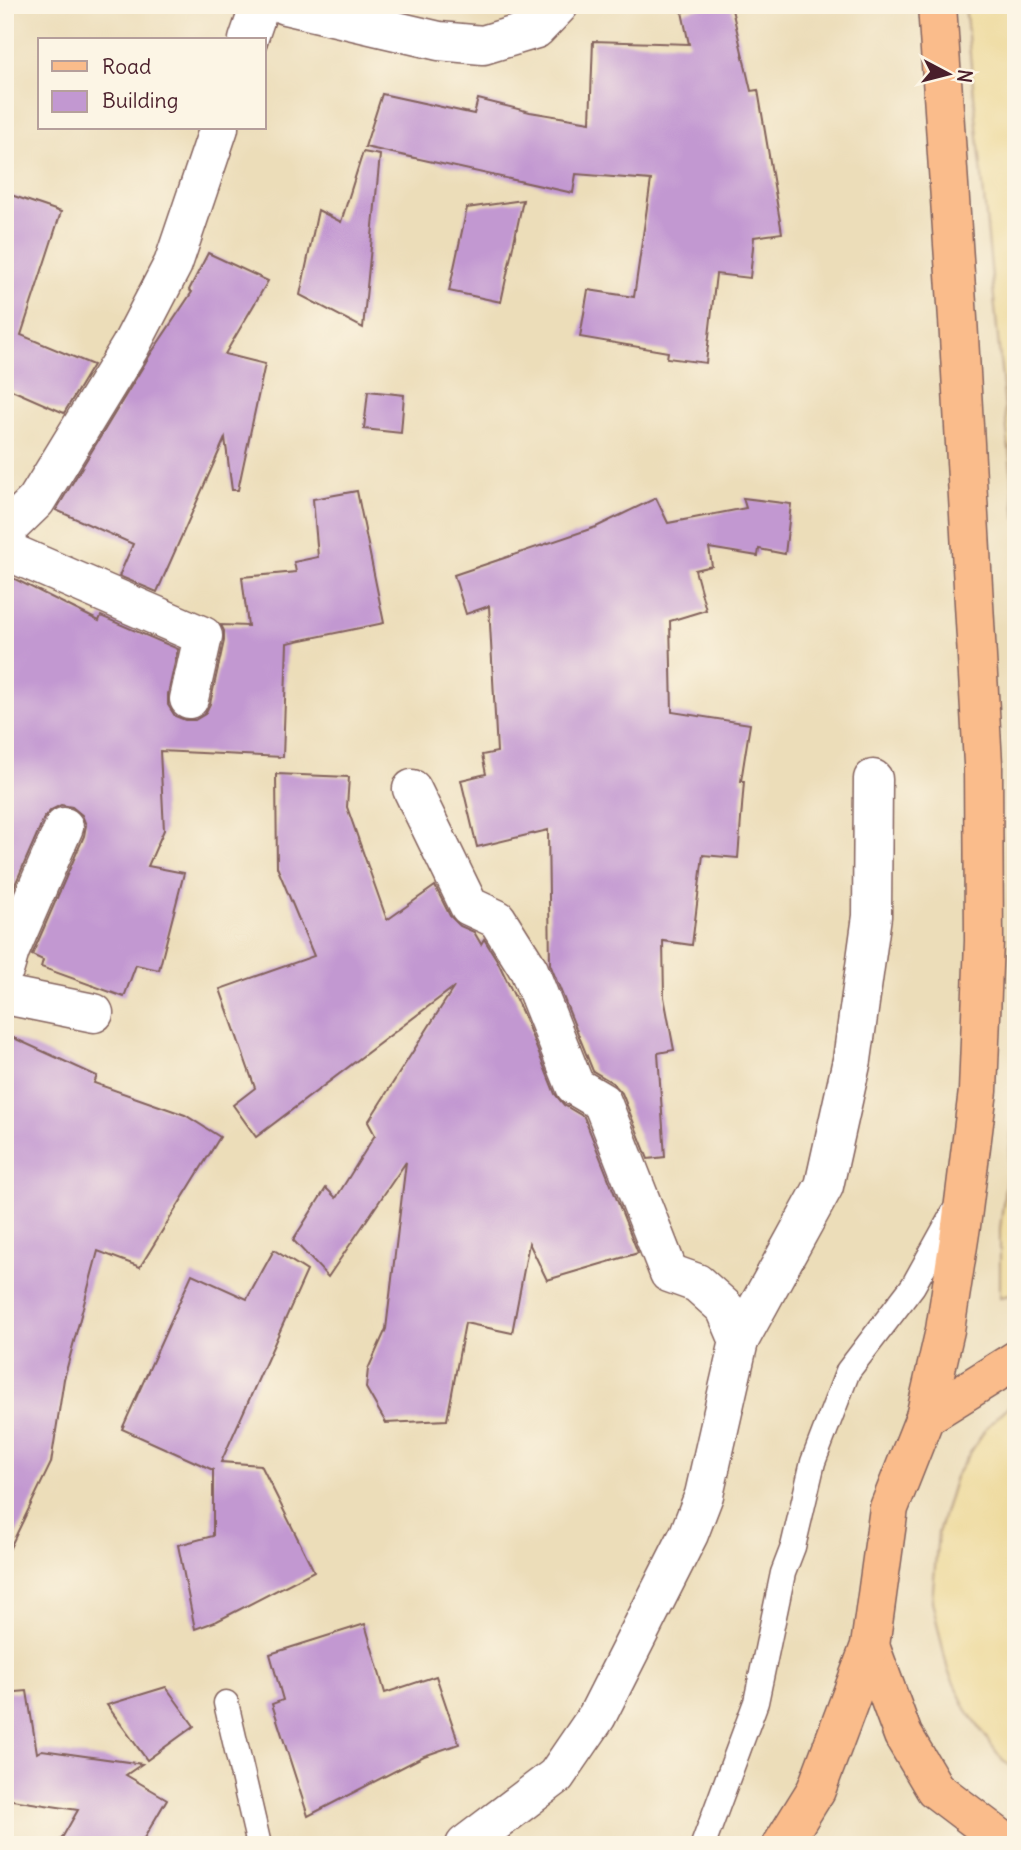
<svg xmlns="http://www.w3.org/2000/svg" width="1021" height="1850" viewBox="0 0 1021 1850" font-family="Delius,sans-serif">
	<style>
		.sand { fill: #eeda9e; stroke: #9c7c64; stroke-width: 2 }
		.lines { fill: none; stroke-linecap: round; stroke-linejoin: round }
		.stream { stroke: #84baf3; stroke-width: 14 }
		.building { fill: #c298d1 }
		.lane-casing { stroke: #83625d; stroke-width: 27 }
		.street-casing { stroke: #83625d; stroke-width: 41 }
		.primary-casing { stroke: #83625d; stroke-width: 41 }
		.highway-casing { stroke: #83625d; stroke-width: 41 }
		.lane { stroke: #fff; stroke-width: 24 }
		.street { stroke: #fff; stroke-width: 38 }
		.primary { stroke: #fabc8b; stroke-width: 38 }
		.highway { stroke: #fabc8b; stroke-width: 38 }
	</style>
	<rect width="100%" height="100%" fill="#fcf5e5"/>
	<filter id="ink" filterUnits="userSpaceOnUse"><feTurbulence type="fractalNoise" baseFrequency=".0143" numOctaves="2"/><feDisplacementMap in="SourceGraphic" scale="14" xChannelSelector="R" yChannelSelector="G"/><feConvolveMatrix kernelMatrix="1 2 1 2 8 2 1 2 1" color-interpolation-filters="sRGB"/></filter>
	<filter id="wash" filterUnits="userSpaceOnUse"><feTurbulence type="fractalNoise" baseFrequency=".00686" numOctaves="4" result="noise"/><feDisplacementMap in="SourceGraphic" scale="28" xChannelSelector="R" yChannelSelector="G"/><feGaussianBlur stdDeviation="1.57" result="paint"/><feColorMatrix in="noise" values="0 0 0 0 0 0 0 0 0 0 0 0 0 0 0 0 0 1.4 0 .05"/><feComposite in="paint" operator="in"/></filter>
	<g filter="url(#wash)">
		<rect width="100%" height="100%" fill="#ecddb9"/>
		<g class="sand">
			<path d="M 965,5 L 1016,5 L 1016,520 Z"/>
			<path d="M 1016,1097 L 1016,1292 L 1000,1298 L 1000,1229 Z"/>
			<path d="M 1016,1399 L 1016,1769 L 1003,1761 L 966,1709 L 948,1671 L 932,1601 L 938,1533 L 955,1477 L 986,1428 Z"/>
		</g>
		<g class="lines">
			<path class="stream" d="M 1014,365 L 1016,364"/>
		</g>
		<g id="blocks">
			<g class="building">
				<path d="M 711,5 L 731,5 L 751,91 L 758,90 L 782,233 L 754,237 L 750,278 L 716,274 L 706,363 L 667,358 L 668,352 L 580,337 L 588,290 L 634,297 L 651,180 L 576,174 L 573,193 L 365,147 L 382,94 L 474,114 L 478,99 L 530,112 L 590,122 L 593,41 L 689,44 L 682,12 Z"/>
				<path d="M 363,152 L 380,155 L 363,328 L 300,295 L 318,210 L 341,222 Z"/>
				<path d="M 5,193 L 61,212 L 21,335 L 93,365 L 64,413 L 5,387 Z"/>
				<path d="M 523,200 L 501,302 L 449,291 L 467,208 Z"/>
				<path d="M 208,253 L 268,281 L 225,354 L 265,364 L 238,490 L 232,490 L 225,438 L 157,592 L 119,576 L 133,544 L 56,510 L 150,355 L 192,292 L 189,290 Z"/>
				<path d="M 368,391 L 404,395 L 401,433 L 364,429 Z"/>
				<path d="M 357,491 L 384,623 L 287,643 L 283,757 L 160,751 L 164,830 L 148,866 L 184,873 L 159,970 L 136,965 L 124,997 L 41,967 L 43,960 L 32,955 L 84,836 L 86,825 L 82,815 L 72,807 L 61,805 L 51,810 L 44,818 L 8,901 L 5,900 L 5,574 L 99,621 L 101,616 L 178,649 L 168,694 L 168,705 L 175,716 L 185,720 L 195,720 L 205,714 L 210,704 L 224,641 L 224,631 L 221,625 L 248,626 L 242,577 L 296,572 L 294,562 L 318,557 L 313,499 Z"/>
				<path d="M 656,498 L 668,523 L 746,508 L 743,498 L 791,504 L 785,554 L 759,549 L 758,556 L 709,548 L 712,566 L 695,570 L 706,610 L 670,621 L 672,712 L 750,724 L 741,781 L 744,781 L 738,858 L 703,855 L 692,945 L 663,941 L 664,997 L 674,1050 L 658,1053 L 665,1157 L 648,1159 L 622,1093 L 613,1083 L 593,1071 L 550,964 L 548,830 L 477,847 L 461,780 L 486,774 L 482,755 L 497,752 L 489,606 L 466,614 L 454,575 L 596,527 Z"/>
				<path d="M 276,774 L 349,777 L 347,807 L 387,920 L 435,886 L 450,916 L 460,926 L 474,932 L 481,944 L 484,939 L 497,960 L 523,1014 L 555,1094 L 564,1105 L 584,1117 L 638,1253 L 547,1280 L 529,1243 L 512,1333 L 465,1323 L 447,1420 L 386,1423 L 366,1388 L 368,1369 L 386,1329 L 406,1162 L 328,1277 L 293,1240 L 326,1188 L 336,1198 L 375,1135 L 368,1122 L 454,987 L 256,1137 L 233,1105 L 255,1088 L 220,989 L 314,956 L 277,867 Z"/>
				<path d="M 5,1034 L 97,1076 L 94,1083 L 185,1115 L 220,1137 L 140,1267 L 98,1251 L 64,1379 L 51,1463 L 5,1558 Z"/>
				<path d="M 274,1250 L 307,1271 L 221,1462 L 261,1465 L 314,1571 L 217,1621 L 195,1629 L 178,1545 L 213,1536 L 213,1470 L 122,1429 L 192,1274 L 247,1299 Z"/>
				<path d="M 365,1624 L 385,1693 L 436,1676 L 459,1744 L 424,1756 L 308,1816 L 272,1704 L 283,1700 L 270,1654 Z"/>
				<path d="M 166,1687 L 194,1726 L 147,1760 L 107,1705 Z"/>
				<path d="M 27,1691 L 37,1753 L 42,1750 L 142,1764 L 126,1775 L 167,1799 L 140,1845 L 58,1845 L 78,1810 L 5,1799 L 5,1693 Z"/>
			</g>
		</g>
	</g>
	<g filter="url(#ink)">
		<use href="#blocks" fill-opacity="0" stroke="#83625d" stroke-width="2"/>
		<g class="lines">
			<defs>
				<g id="lane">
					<path d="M 226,1703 L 259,1845"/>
					<path d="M 703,1845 L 756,1702 L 783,1573 L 793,1547 L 813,1462 L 848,1371 L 913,1286 L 955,1210"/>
				</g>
				<g id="street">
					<path d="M 285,5 L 439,41 L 483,45 L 536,29 L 559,5"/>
					<path d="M 248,40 L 260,5"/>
					<path d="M 5,531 L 36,501 L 130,347 L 173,264 L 219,128"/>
					<path d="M 5,550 L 203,636 L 189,699"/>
					<path d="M 412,789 L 469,906 L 497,919 L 529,970 L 575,1086 L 602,1102 L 669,1273 L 697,1283 L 725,1308 L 739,1341 L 704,1495 L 689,1534 L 597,1716 L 556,1776 L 465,1845"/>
					<path d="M 5,968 L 10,951 L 64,827"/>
					<path d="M 5,995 L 94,1013"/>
					<path d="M 739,1341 L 824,1186 L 852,1060 L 872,916 L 873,779"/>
				</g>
				<g id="primary">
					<path d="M 870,1646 L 903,1735 L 935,1789 L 1009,1845"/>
					<path d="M 782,1845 L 816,1790 L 870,1646 L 889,1508 L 925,1417 L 1016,1360"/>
				</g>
				<path id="highway" d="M 925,1417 L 945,1330 L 961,1226 L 978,1091 L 984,941 L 983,764 L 958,319 L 937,5"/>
			</defs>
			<use href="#lane" class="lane-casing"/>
			<use href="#street" class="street-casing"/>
			<use href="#primary" class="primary-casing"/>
			<use href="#highway" class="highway-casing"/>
			<use href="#lane" class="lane"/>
			<use href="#street" class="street"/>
			<use href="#primary" class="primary"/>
			<use href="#highway" class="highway"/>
		</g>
	</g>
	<rect width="1021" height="1850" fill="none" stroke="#fcf5e5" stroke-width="28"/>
	<rect x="38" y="38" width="228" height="91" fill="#fcf5e5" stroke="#b59f9b" stroke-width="2"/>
	<rect x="52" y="61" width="35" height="10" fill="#fabc8b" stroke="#b59f9b" stroke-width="2"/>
	<text x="102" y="74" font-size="21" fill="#4a1f2b">Road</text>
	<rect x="52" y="91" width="35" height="21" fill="#c298d1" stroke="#b59f9b" stroke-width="2"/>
	<text x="102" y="108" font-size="21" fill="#4a1f2b">Building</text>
	<g transform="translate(948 74) rotate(97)" stroke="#fcf5e5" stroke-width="5" paint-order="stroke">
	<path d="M0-5L12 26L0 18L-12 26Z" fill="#4a1f2b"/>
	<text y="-10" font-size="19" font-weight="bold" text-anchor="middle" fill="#4a1f2b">N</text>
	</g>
</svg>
